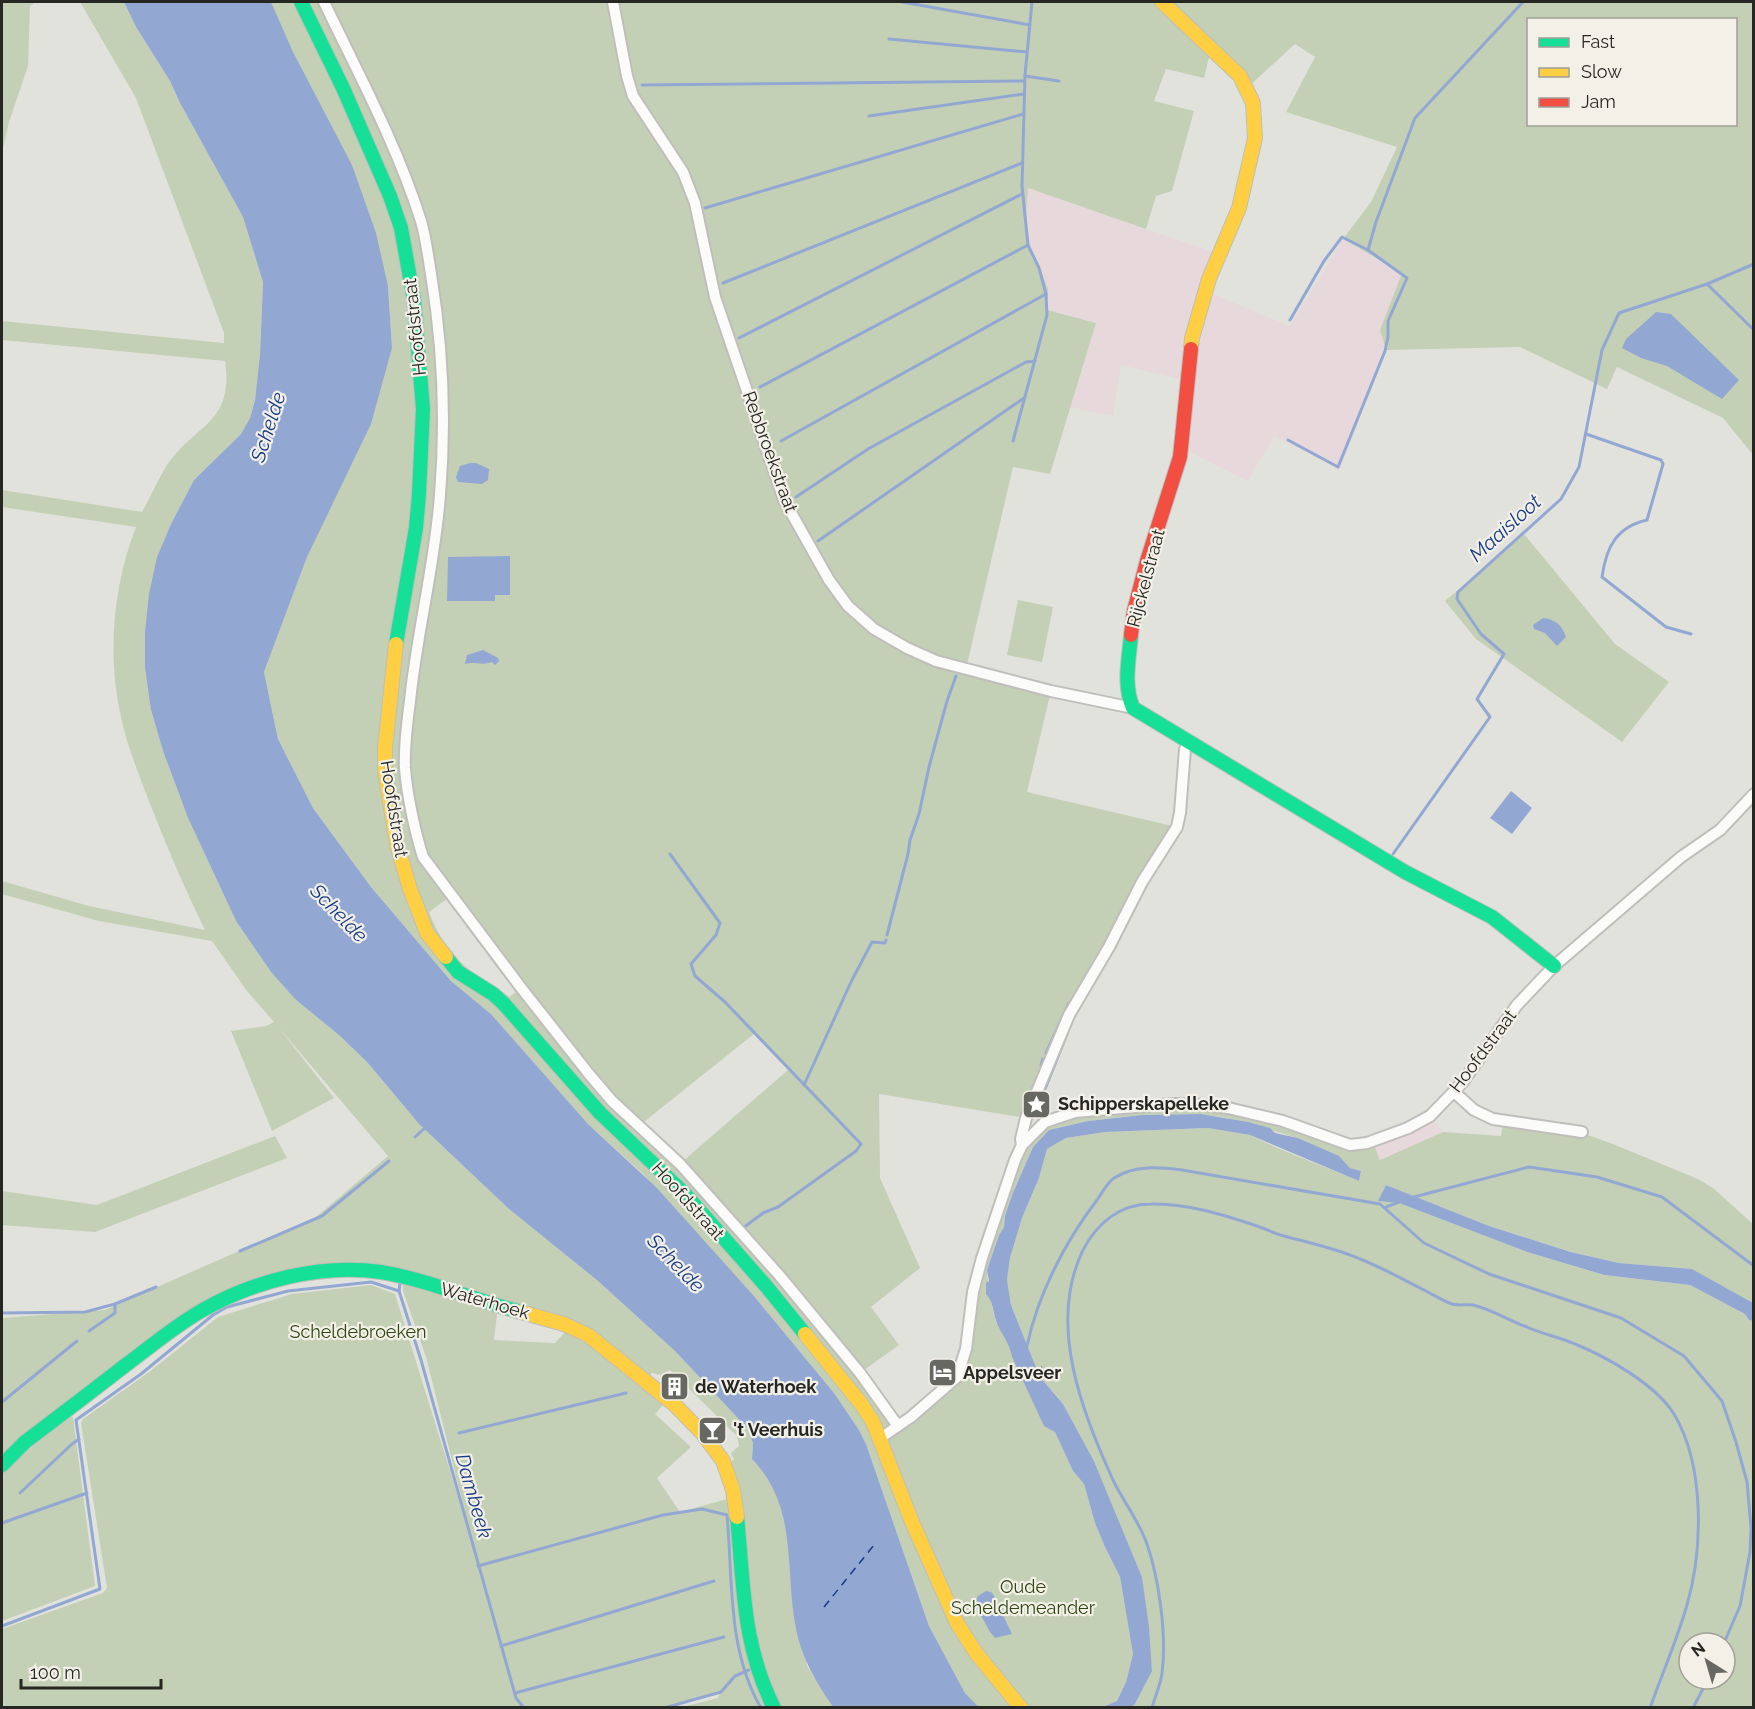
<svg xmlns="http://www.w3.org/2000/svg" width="1755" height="1709" viewBox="0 0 1755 1709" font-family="Raleway,sans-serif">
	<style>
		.industrial { fill: #e7d9db }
		.green { fill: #c4d0b6; fill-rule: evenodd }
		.water { fill: #92a8d2 }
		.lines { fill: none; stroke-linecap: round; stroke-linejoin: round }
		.stream { stroke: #92a8d2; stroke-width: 3 }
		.ferry { stroke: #193b86; stroke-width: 1.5; stroke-dasharray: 8 6; stroke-linecap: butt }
		.street-casing { stroke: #bfbebb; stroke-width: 14 }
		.fast-casing { stroke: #bfbebb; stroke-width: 16 }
		.slow-casing { stroke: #bfbebb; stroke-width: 16 }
		.jam-casing { stroke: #bfbebb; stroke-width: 16 }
		.street { stroke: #fbfbfa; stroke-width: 10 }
		.fast { stroke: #16e098; stroke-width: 14 }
		.slow { stroke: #ffcf43; stroke-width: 14 }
		.jam { stroke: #f24e42; stroke-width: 14 }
		.labels { text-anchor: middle; stroke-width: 4.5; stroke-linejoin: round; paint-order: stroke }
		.street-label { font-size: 18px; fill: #262622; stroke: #f2f0e7 }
		.poi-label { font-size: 18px; font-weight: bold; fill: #262622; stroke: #f2f0e7; text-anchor: start }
		.park-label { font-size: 18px; fill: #2f4614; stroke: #f2f0e7 }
		.water-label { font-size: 20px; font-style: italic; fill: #193b86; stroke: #f2f0e7 }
	</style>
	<rect width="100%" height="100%" fill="#e2e2dd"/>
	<g class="industrial">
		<path d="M 1028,188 L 1219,254 L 1206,291 L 1290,326 L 1343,239 L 1402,273 L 1380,330 L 1386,350 L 1340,470 L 1274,436 L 1248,481 L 1180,447 L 1187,381 L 1121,365 L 1113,416 L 1069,407 L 1096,323 L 1047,310 L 1048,289 L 1040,268 L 1028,248 L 1025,228 Z"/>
		<path d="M 1430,1116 L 1443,1132 L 1380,1160 L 1374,1145 Z"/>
	</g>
	<g class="green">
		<path d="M 2,2 L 36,2 L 30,6 L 28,66 L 9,122 L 2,152 Z"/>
		<path d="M 80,2 L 124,2 L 136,27 L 170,81 L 180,103 L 243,217 L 263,281 L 260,354 L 255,400 L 250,418 L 241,434 L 194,480 L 171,524 L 157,557 L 151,710 L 163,751 L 188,818 L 236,921 L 271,972 L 295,999 L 340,1036 L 367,1062 L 419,1124 L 509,1209 L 598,1281 L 676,1352 L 747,1428 L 753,1443 L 752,1459 L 763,1471 L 775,1490 L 785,1520 L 807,1666 L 833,1707 L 682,1707 L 718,1698 L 720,1692 L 664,1708 L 4,1707 L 2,1696 L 2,1629 L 103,1593 L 107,1588 L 81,1423 L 83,1419 L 149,1372 L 218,1317 L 292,1294 L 371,1285 L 395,1294 L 474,1548 L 426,1357 L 403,1291 L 403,1281 L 385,1273 L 231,1289 L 2,1459 L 2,1318 L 105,1310 L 316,1217 L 388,1156 L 279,1028 L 334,1098 L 272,1131 L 231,1031 L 266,1026 L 274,1022 L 247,991 L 212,941 L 99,921 L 2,894 L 2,881 L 89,906 L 205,930 C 183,885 163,838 145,791 C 136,767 126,742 121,717 C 107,656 113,585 136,527 L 2,507 L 2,490 L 142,512 C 151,496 159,477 169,462 C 198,423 234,422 225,361 L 2,340 L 2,321 L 224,343 L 224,333 L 136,98 ZM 498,1306 L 570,1327 L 555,1343 L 494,1340 ZM 670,1370 L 737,1436 L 739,1446 L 731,1453 L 734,1459 L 728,1466 L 738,1496 L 680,1512 L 657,1478 L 691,1447 L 655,1414 L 668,1400 L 646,1379 L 652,1373 L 660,1375 Z"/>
		<path d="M 271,2 L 1753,2 L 1753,455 L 1723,418 L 1617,367 L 1607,389 L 1520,347 L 1386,350 L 1380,330 L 1402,273 L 1343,239 L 1371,202 L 1397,147 L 1286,112 L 1315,57 L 1295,44 L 1246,89 L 1211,49 L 1204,78 L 1166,69 L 1154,101 L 1194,111 L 1172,191 L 1156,196 L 1146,229 L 1028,188 L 1025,228 L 1028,247 L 1040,268 L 1048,289 L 1047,310 L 1096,323 L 1050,474 L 1013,467 L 966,669 L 1051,691 L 1027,792 L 1177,827 L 1093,974 L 1026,1118 L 879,1094 L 880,1178 L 920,1268 L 871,1307 L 899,1345 L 860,1373 L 898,1426 L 957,1378 L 973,1292 L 1022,1145 L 1061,1115 L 1206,1105 L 1293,1128 L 1374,1145 L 1380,1160 L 1443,1132 L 1501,1136 L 1503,1124 L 1582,1133 L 1613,1144 L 1698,1179 L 1713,1188 L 1753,1224 L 1753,1304 L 1692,1269 L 1619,1263 L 1572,1252 L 1489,1226 L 1386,1185 L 1379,1201 L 1399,1203 L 1527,1252 L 1603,1275 L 1690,1285 L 1745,1314 L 1749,1320 L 1753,1321 L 1753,1707 L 1131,1707 L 1135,1704 L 1152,1670 L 1142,1577 L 1094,1461 L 1063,1404 L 1040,1377 L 1011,1305 L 1007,1280 L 1010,1258 L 1022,1218 L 1039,1178 L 1047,1149 L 1066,1138 L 1105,1132 L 1208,1128 L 1250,1135 L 1275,1147 L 1359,1181 L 1361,1171 L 1350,1168 L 1338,1156 L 1298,1138 L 1227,1118 L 1201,1114 L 1142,1115 L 1088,1121 L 1049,1130 L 1033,1147 L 1012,1195 L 1005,1216 L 1004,1227 L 999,1235 L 987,1270 L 990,1298 L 996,1322 L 1010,1345 L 1012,1357 L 1022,1378 L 1055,1432 L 1073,1471 L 1084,1484 L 1095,1523 L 1105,1547 L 1120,1577 L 1133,1654 L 1126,1682 L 1117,1701 L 1105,1706 L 979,1707 L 965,1693 L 929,1626 L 866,1444 L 859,1430 L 834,1393 L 754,1296 L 643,1174 L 588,1124 L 491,1014 L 451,981 L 371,887 L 313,808 L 278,739 L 264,672 L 307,557 L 392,348 L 388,286 ZM 1528,20 L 1736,20 L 1736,124 L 1528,124 ZM 510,556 L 510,594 L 495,595 ZM 451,896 L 521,989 L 509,997 C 495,985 478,978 466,967 C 450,953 436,932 429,912 ZM 754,1034 L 788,1070 L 682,1162 L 640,1125 ZM 1689,1643 L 1725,1643 L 1725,1679 L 1689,1679 Z"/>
		<path d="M 1524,534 L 1615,644 L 1669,682 L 1622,742 L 1476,639 L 1445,601 Z"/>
		<path d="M 1018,600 L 1053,607 L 1042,662 L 1007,655 Z"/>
		<path d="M 275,1136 L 287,1158 L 95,1232 L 2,1225 L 2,1191 L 97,1205 Z"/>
		<path d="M 73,1417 L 95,1586 L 2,1621 L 2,1473 L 66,1418 Z"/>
	</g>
	<g class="water">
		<path d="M 124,2 L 271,2 L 293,52 L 352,165 L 376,233 L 388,286 L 392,348 L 371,424 L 307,557 L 264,672 L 278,739 L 313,808 L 371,887 L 451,981 L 491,1014 L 588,1124 L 656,1187 L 754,1296 L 834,1393 L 859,1430 L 866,1444 L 929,1626 L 965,1693 L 979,1707 L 833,1707 C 816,1682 802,1659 796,1629 C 784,1568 799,1508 752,1459 L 753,1443 L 747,1428 L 676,1352 L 598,1281 L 509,1209 L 419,1124 L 367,1062 L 340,1036 L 295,999 L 271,972 L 236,921 L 188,818 L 163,751 L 151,710 L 145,667 L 145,632 L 149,594 L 157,557 L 171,524 L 194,480 L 241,434 L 250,418 L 255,400 L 260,354 L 263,282 L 243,217 L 180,103 L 170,81 L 136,27 Z"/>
		<path d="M 1656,312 L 1671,314 L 1739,380 L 1722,399 L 1667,366 L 1641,358 L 1622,348 L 1626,339 Z"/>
		<path d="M 470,463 L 476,463 L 489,469 L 488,480 L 482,484 L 458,482 L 456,477 L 460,466 Z"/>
		<path d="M 510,556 L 510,595 L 495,595 L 495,601 L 447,601 L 448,557 Z"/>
		<path d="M 1543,618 C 1556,620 1561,624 1566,637 L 1557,646 L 1545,633 L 1534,629 L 1533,625 Z"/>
		<path d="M 483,650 L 498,658 L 499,661 L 495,665 L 492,662 C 482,666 475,661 465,664 L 467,655 Z"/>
		<path d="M 1511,791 L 1532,808 L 1512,834 L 1490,818 Z"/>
		<path d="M 1201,1114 L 1248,1122 L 1270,1128 L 1275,1133 L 1298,1138 L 1339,1156 L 1350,1168 L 1361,1171 L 1359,1181 L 1250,1135 L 1208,1128 L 1105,1132 L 1066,1138 L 1047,1149 L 1039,1178 L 1022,1218 L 1010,1258 L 1007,1280 L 1011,1305 L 1040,1377 L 1063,1404 L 1094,1461 L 1142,1577 L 1149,1627 L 1152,1671 L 1135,1704 L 1131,1707 L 1081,1707 L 1105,1706 L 1117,1701 L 1126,1682 L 1133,1654 L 1120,1577 L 1105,1547 L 1095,1523 L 1084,1484 L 1073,1471 L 1055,1432 L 1044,1426 L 1012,1357 C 1010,1343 1001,1334 996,1321 C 993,1311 993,1301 986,1294 L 986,1283 L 989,1281 L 987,1270 L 999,1235 L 1004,1227 L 1005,1216 L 1012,1195 L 1033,1147 L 1049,1130 L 1088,1121 L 1142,1115 Z"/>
		<path d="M 1386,1185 L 1489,1226 L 1571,1252 L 1619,1263 L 1692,1269 L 1753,1303 L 1753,1321 L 1749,1320 L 1745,1314 L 1690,1285 L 1604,1275 L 1527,1252 L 1399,1203 L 1378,1201 Z"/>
		<path d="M 986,1591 L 991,1592 L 993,1594 L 1012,1634 L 995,1638 L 990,1632 L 974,1603 L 978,1596 Z"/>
	</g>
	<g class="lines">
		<g class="stream">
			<path d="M 902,2 L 1030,25"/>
			<path d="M 889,39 L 1027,52"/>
			<path d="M 1025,76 L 1059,81"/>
			<path d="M 642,85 L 1024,81"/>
			<path d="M 869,116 L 1024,94"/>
			<path d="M 705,208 L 1023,114"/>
			<path d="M 723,283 L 1022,163"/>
			<path d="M 1707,284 L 1754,330"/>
			<path d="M 1290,320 L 1324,261 L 1342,237 L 1368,250 L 1376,222 L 1415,118 L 1523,2"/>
			<path d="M 739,338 L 1022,194"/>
			<path d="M 760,387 L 1028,245"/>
			<path d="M 1586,434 L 1661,460 L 1663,464 L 1647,520 C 1616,527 1606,548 1602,577 L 1666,627 L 1691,634"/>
			<path d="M 1288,440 L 1338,467 L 1385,351 L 1388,337 L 1388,321 L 1407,278 L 1368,250"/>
			<path d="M 781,441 L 1046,294"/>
			<path d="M 1013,441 L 1047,315 L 1046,294 L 1039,268 L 1028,245 L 1022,186 L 1025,75 L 1032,2"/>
			<path d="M 796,497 L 868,449 L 1026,362 L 1035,361"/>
			<path d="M 818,541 L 1024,398"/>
			<path d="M 670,854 L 720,923 L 716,935 L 691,964 L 695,976 L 725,1002 L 861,1144 L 856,1151 L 778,1207 L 763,1213 L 743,1228"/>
			<path d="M 1393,854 L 1490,717 L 1477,699 L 1504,654 L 1481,634 L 1457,599 L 1458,592 L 1561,499 L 1579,467 L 1602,350 L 1619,313 L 1707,284 L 1754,264"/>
			<path d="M 887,935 L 908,854 L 910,840 L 919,814 L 929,767 L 947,701 L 956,676"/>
			<path d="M 1046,1053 L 1069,1003"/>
			<path d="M 1041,1065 L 1043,1059"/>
			<path d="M 804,1085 L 851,982 L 872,942 L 885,943 L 886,940"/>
			<path d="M 1045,1089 L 1067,1034"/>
			<path d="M 415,1137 L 427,1126"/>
			<path d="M 1414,1197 L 1529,1167 L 1597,1177 L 1662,1197 L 1754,1266"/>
			<path d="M 1386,1207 L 1399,1202"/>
			<path d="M 240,1251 L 322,1216 L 389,1161"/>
			<path d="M 400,1283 L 399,1291 L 421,1360 L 516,1698 L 524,1708"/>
			<path d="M 2,1313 L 85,1312 L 115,1304"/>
			<path d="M 89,1331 L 115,1313 L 115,1304 L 156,1287"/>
			<path d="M 1027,1346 C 1038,1294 1065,1242 1097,1200 C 1102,1193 1107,1183 1114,1178 C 1135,1165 1159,1167 1182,1170 L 1380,1204 L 1424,1243 L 1489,1274 L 1621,1318 L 1684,1356 L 1722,1401 L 1736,1442 L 1747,1482 L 1751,1528 L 1750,1552 L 1740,1606 L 1724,1643"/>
			<path d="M 2,1402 L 77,1341"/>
			<path d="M 459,1433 L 626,1393"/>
			<path d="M 20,1493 L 72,1444 L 79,1439"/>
			<path d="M 2,1523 L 87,1493"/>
			<path d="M 478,1566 L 663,1515 L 702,1509 L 727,1515 C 733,1580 727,1650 761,1708"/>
			<path d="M 2,1626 L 100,1589 L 76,1420 L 141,1374 L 213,1315 L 227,1307 L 288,1291 L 371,1282 L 399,1291"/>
			<path d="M 501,1646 L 714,1581"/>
			<path d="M 515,1693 L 724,1637"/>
			<path d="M 664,1708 L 721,1692 L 735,1676 L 749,1670"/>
			<path d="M 1152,1708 C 1155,1696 1161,1684 1162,1673 C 1167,1636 1159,1579 1147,1544 C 1139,1521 1123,1501 1113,1480 C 1082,1411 1047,1324 1083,1250 C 1097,1223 1120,1204 1151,1204 C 1187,1203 1224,1215 1257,1226 C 1266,1229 1275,1234 1284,1236 C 1310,1243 1335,1248 1360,1259 C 1383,1268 1404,1280 1426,1291 C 1434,1295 1443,1301 1452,1304 C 1458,1306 1466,1304 1473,1305 C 1491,1309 1510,1321 1527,1327 C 1542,1334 1559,1337 1575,1344 C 1607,1357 1655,1384 1674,1414 C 1705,1466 1703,1549 1687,1605 C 1677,1640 1662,1674 1650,1708"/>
			<path d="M 1693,1708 L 1708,1679"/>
		</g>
		<g class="ferry">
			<path d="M 1017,1381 L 1042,1367"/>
			<path d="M 824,1607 L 874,1545"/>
		</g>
		<defs>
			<g id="street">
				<path d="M 324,2 C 358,73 397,145 421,221 C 426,238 428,256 431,274 C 443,347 446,421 440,495 C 435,564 417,632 410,701 C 407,723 404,746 405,768 C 407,795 415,832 423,857 L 522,989 L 589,1074 L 612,1101 L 680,1164 L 779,1275 L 860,1373 L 898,1426"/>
				<path d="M 613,2 L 627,76 L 633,96 L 683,172 L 695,203 L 715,297 L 784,500 L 829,580 L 848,606 L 874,629 L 907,648 L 936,661 L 1051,691 L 1133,708"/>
				<path d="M 1454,1092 L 1474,1110 L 1493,1119 L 1582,1132"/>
				<path d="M 1022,1145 L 1021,1139 L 1026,1118 L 1069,1015 L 1109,947 L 1142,882 L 1177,827 L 1180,813 L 1185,749 L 1190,743"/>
				<path d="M 879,1439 L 911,1417 L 957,1377 L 966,1349 L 973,1292 L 982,1258 L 1015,1160 L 1022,1145 L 1045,1122 L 1075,1112 L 1109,1109 L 1175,1104 L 1206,1105 L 1228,1108 L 1283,1121 L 1350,1145 L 1367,1143 L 1408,1128 L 1430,1116 L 1462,1083 L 1517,1005 L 1554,966 L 1681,857 L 1720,830 L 1754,794"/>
			</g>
			<g id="fast">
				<path d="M 301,2 L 343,88 L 390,196 L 401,228 L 414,300 L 423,409 L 419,494 L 416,528 L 396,644"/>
				<path d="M 1131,635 C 1129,659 1123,685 1133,708 L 1405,872 L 1492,917 L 1554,966"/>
				<path d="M 446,957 L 458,972 L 493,994 L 503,1003 L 600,1113 L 684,1193 L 766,1286 L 805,1334"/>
				<path d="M 2,1465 L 25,1442 C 58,1417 91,1392 123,1367 C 149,1348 173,1327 201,1311 C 253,1281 321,1263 381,1272 C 429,1280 474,1300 521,1312"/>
				<path d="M 737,1517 C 744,1586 742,1644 774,1708"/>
			</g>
			<g id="slow">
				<path d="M 1162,2 L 1240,76 L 1253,103 L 1255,138 L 1239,208 L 1209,279 L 1192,338 L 1191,349"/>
				<path d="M 396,644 L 385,748 L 385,771 L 397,845 L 410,889 L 427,933 L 446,957"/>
				<path d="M 521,1312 L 564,1324 L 588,1335 L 675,1405 L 703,1434 L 723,1461 L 733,1490 L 737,1517"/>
				<path d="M 805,1334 L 862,1405 L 873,1422 L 912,1522 L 957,1623 L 976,1653 L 1021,1708"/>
			</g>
			<path id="jam" d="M 1131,635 L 1134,611 L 1147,561 L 1180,457 L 1191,349"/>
		</defs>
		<use href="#street" class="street-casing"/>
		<use href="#fast" class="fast-casing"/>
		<use href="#slow" class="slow-casing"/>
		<use href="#jam" class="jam-casing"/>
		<use href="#street" class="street"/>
		<use href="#fast" class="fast"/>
		<use href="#slow" class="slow"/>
		<use href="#jam" class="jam"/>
	</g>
	<defs>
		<symbol id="sight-square" viewBox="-11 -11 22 22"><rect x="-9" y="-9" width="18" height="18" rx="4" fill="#686863" stroke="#f2f0e7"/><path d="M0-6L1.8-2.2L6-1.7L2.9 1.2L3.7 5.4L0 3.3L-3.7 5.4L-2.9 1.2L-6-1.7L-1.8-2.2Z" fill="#fff"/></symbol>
		<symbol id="hotel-square" viewBox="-11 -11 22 22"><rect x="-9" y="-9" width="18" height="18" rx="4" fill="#686863" stroke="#f2f0e7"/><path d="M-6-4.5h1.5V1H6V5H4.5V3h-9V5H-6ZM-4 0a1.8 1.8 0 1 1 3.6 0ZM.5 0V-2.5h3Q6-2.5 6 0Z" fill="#fff"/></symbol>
		<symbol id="building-square" viewBox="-11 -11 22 22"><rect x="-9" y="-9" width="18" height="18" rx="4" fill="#686863" stroke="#f2f0e7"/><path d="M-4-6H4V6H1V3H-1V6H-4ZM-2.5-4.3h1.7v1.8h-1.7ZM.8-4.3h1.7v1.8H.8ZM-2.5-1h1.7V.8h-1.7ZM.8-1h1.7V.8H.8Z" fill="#fff"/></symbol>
		<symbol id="bar-square" viewBox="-11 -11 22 22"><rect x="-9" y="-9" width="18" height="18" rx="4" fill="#686863" stroke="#f2f0e7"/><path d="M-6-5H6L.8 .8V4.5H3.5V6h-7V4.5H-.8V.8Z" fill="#fff"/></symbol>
	</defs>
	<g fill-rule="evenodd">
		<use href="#sight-square" x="1020" y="1088" width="33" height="33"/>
		<use href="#hotel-square" x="926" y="1356" width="33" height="33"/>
		<use href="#building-square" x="658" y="1370" width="33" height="33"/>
		<use href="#bar-square" x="696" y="1414" width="33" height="33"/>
	</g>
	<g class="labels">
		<g class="street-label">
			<text transform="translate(415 327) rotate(-96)" y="6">Hoofdstraat</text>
			<text transform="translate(770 452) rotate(70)" y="6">Rebbroekstraat</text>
			<text transform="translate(1146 578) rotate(-75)" y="6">Rijckelstraat</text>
			<text transform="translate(394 809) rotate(81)" y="6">Hoofdstraat</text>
			<text transform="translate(1483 1051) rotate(-53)" y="6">Hoofdstraat</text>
			<text transform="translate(688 1201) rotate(48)" y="6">Hoofdstraat</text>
			<text transform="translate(485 1301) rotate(16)" y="6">Waterhoek</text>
		</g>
		<g class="poi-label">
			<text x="1058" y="1110">Schipperskapelleke</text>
			<text x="963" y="1379">Appelsveer</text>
			<text x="695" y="1393">de Waterhoek</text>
			<text x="733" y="1436">'t Veerhuis</text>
		</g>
		<g class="park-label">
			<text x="358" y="1338">Scheldebroeken</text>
			<text x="1023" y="1593">Oude<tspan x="1023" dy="21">Scheldemeander</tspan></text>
		</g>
		<g class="water-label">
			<text transform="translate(268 427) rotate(-72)" y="7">Schelde</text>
			<text transform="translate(1505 528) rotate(-42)" y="7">Maaisloot</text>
			<text transform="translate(339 913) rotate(46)" y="7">Schelde</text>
			<text transform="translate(676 1263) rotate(46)" y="7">Schelde</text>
			<text transform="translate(474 1496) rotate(74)" y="7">Dambeek</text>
		</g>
	</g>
	<rect width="1755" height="1709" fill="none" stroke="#262622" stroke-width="6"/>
	<rect x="1527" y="18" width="210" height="108" fill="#f2f0e7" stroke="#a09f98" stroke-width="1.5"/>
	<rect x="1539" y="38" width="30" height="9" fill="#16e098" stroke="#a09f98" stroke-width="1.5"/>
	<text x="1581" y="48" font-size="18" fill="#262622">Fast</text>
	<rect x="1539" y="68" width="30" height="9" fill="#ffcf43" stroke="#a09f98" stroke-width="1.5"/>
	<text x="1581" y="78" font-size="18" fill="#262622">Slow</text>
	<rect x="1539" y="98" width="30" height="9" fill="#f24e42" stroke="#a09f98" stroke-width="1.5"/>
	<text x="1581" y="108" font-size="18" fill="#262622">Jam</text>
	<g transform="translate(1707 1661) rotate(323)"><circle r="28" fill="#f2f0e7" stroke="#a09f98" stroke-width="1.5"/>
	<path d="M0-4.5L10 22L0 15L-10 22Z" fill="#686863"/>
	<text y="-9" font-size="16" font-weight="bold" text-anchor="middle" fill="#262622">N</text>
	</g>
	<path d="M21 1679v9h140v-9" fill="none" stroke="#262622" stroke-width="3"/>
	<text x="30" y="1679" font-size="18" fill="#262622" stroke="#f2f0e7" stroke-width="4.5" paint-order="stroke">100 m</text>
</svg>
